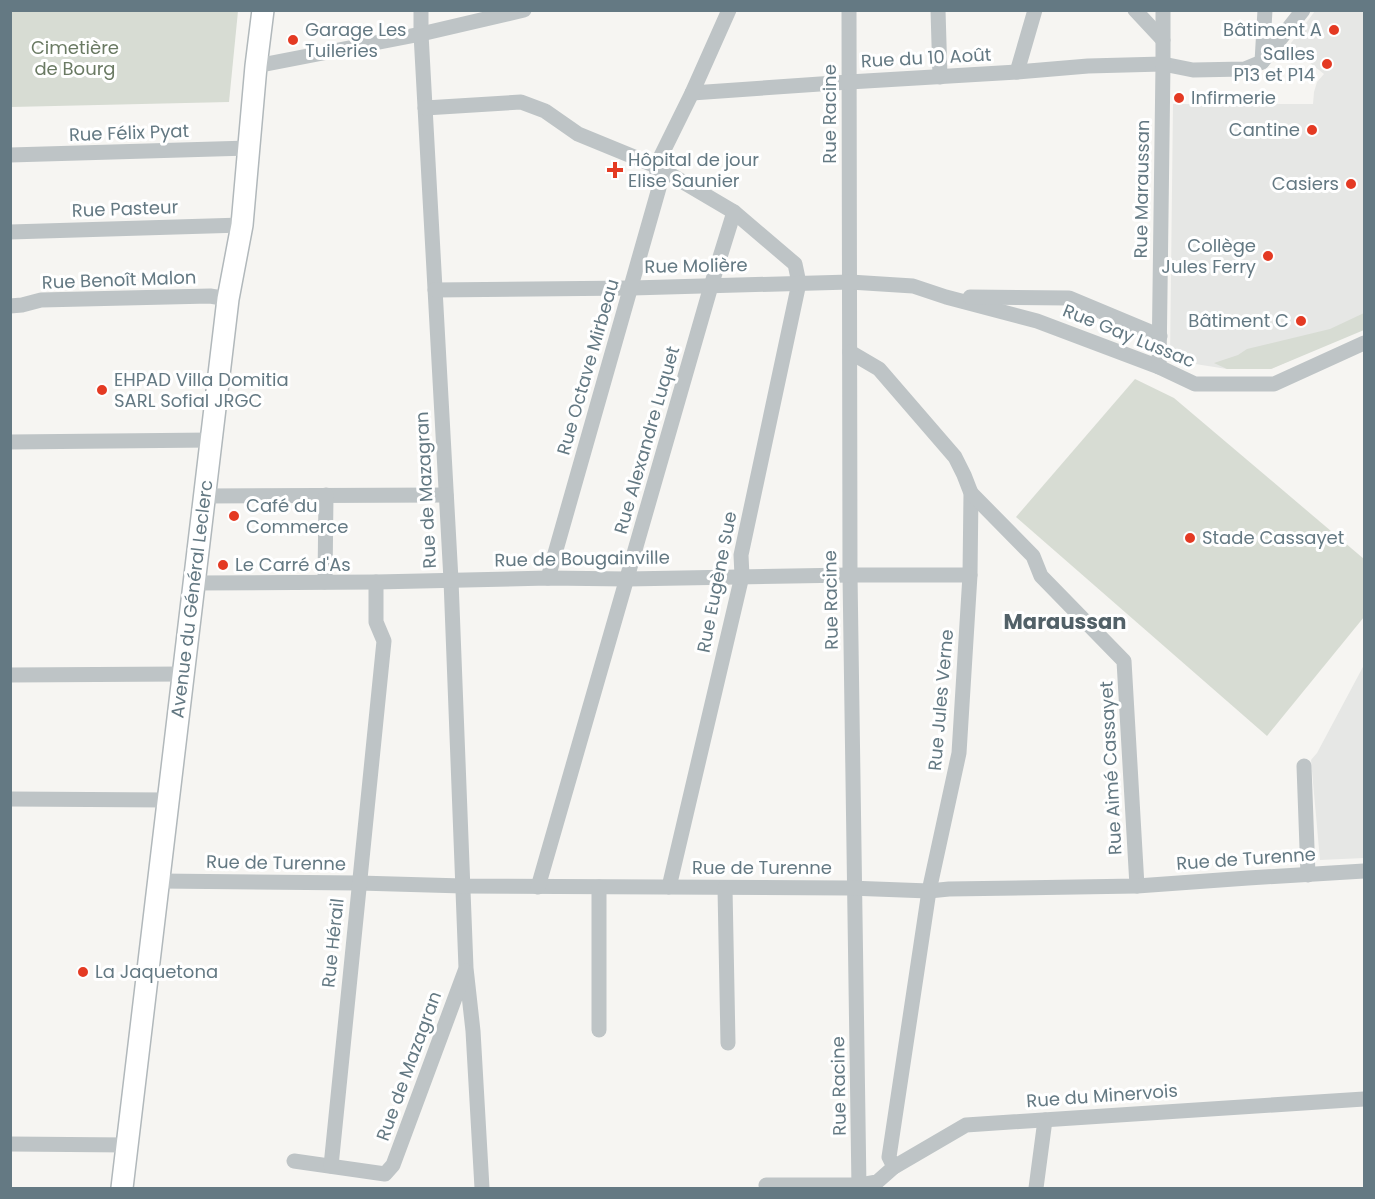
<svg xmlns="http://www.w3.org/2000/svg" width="1375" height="1199" viewBox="0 0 1375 1199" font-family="Poppins,sans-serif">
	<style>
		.built { fill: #e6e7e5 }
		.green { fill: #d7dcd3 }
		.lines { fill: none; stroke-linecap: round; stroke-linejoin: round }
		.secondary-casing { stroke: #b1b8bb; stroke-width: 24 }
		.minor { stroke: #bec4c6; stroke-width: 15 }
		.secondary { stroke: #fff; stroke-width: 21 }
		.poi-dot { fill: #e43a23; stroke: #fff; stroke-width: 2 }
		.labels { text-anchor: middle; stroke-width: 6; stroke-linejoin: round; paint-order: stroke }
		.poi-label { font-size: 18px; fill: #647983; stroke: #fff; text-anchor: start }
		.park-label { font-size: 18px; fill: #6a7a63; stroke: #fff }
		.street-label { font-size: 18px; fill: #647983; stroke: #fff }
		.quarter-label { font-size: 21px; font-weight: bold; fill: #526168; stroke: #fff }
	</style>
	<rect width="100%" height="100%" fill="#f6f5f2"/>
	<g class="built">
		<path d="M 1315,11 L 1364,11 L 1364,328 L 1271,369 L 1227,369 L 1170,360 L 1173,104 L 1313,104 L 1314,92 L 1317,82 L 1324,74 L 1294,50 L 1291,43 Z"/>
		<path d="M 1364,665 L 1364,858 L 1320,860 L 1311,760 L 1317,753 Z"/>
	</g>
	<g class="green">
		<path d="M 10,11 L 238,11 L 229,102 L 11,107 Z"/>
		<path d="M 1364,313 L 1364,330 L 1271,369 L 1227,369 L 1214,363 L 1238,355 L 1247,349 L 1330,329 Z"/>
		<path d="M 1135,379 L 1174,398 L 1364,559 L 1364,617 L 1267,736 L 1016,517 Z"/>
	</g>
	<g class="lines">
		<defs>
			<path id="secondary" d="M 122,1188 L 228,299 L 242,225 L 256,66 L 263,10"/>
		</defs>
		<use href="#secondary" class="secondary-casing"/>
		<g class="minor">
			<path d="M 421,10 L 421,34 L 451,580 L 466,968 L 473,1031 L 482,1188"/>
			<path d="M 849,10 L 850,575 L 859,1188"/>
			<path d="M 938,10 L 940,77"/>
			<path d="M 1135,10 L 1163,40"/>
			<path d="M 1262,62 L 1265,10"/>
			<path d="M 256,66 L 421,34 L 524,10"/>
			<path d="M 1017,72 L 1035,10"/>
			<path d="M 692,93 L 849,82 L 1017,72 L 1088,66 L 1163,64 L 1193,70 L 1245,69 L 1262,62 L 1303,10"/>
			<path d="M 425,108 L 521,102 L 545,111 L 578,134 L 656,166 L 734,212 L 795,264 L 799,283 L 741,555 L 742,576 L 669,887"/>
			<path d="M 10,155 L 249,148"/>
			<path d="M 10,232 L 242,225"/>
			<path d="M 435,290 L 632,288 L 850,282 L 913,286 L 946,297 L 1037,321 L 1159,367 L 1195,384 L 1274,384 L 1364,343"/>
			<path d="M 970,297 L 1069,298 L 1160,336"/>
			<path d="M 10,306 L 22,305 L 41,300 L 210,296 L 228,299"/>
			<path d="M 850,352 L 879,369 L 955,457 L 964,475 L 971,493 L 970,575 L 959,753 L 929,891 L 889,1157 L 894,1167"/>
			<path d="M 1159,367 L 1163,64 L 1163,10"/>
			<path d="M 10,442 L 211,440"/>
			<path d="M 971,493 L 1033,556 L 1041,576 L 1124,661 L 1137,886"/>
			<path d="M 205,496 L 446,495"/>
			<path d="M 548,578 L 659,188 L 656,166 L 692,93 L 729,10"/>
			<path d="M 325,582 L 326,495"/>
			<path d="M 194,583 L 376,582 L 548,578 L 627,579 L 850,575 L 970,575"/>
			<path d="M 10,675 L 183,674"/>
			<path d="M 1304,766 L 1308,875"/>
			<path d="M 10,799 L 168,800"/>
			<path d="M 159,881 L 359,883 L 463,886 L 849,888 L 929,891 L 949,889 L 1137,886 L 1248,878 L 1364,871"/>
			<path d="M 538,887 L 711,286 L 734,212"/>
			<path d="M 599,887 L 599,1030"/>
			<path d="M 725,888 L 728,1043"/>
			<path d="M 10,1144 L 128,1145"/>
			<path d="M 294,1161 L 385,1174 L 393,1165 L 465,971"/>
			<path d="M 331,1166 L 384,641 L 376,622 L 376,582"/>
			<path d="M 767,1188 L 766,1185 L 860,1185 L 877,1182 L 894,1167 L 966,1125 L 1364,1099"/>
			<path d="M 1036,1188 L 1045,1120"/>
		</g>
		<use href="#secondary" class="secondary"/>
	</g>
	<g class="poi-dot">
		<circle cx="1334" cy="30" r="6"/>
		<circle cx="293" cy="40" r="6"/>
		<circle cx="1327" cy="64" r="6"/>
		<circle cx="1179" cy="98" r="6"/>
		<circle cx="1312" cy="130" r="6"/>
		<path d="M612 161h6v6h6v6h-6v6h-6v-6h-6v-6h6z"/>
		<circle cx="1351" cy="184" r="6"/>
		<circle cx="1268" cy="256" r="6"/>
		<circle cx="1301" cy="321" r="6"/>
		<circle cx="102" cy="390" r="6"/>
		<circle cx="234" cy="516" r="6"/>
		<circle cx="1190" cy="538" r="6"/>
		<circle cx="223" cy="565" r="6"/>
		<circle cx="83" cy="972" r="6"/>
	</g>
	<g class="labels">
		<g class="poi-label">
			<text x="305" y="36">Garage Les<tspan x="305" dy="21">Tuileries</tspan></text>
			<text x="1322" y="36" text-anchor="end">Bâtiment A</text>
			<text x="1315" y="60" text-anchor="end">Salles<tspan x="1315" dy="21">P13 et P14</tspan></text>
			<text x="1191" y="104">Infirmerie</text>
			<text x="1300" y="136" text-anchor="end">Cantine</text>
			<text x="628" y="166">Hôpital de jour<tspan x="628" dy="21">Elise Saunier</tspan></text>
			<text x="1339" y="190" text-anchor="end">Casiers</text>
			<text x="1256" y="252" text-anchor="end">Collège<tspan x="1256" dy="21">Jules Ferry</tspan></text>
			<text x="1289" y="327" text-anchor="end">Bâtiment C</text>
			<text x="114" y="386">EHPAD Villa Domitia<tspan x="114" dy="21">SARL Sofial JRGC</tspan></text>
			<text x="246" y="512">Café du<tspan x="246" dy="21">Commerce</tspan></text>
			<text x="1202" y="544">Stade Cassayet</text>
			<text x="235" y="571">Le Carré d'As</text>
			<text x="95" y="978">La Jaquetona</text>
		</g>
		<g class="park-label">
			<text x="75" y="54">Cimetière<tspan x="75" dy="21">de Bourg</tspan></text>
		</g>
		<g class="street-label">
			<text transform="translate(926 58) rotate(-3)" y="6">Rue du 10 Août</text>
			<text transform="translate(830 114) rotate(-90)" y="6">Rue Racine</text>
			<text transform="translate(129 133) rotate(-2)" y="6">Rue Félix Pyat</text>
			<text transform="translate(1142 189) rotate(-89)" y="6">Rue Maraussan</text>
			<text transform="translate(125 209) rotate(-2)" y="6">Rue Pasteur</text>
			<text transform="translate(696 266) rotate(-1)" y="6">Rue Molière</text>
			<text transform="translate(119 280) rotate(-2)" y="6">Rue Benoît Malon</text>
			<text transform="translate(1129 336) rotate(22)" y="6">Rue Gay Lussac</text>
			<text transform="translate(588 367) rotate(-74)" y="6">Rue Octave Mirbeau</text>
			<text transform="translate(647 440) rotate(-74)" y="6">Rue Alexandre Luquet</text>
			<text transform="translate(426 490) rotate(-93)" y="6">Rue de Mazagran</text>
			<text transform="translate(582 559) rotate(-1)" y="6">Rue de Bougainville</text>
			<text transform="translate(717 582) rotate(-79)" y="6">Rue Eugène Sue</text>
			<text transform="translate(192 599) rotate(-83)" y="6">Avenue du Général Leclerc</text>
			<text transform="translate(831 600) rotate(-91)" y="6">Rue Racine</text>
			<text transform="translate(941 700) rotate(-85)" y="6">Rue Jules Verne</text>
			<text transform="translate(1111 768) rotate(-93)" y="6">Rue Aimé Cassayet</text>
			<text transform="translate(1246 859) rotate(-4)" y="6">Rue de Turenne</text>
			<text transform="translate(276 863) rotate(1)" y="6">Rue de Turenne</text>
			<text x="762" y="874">Rue de Turenne</text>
			<text transform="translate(333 943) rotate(-84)" y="6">Rue Hérail</text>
			<text transform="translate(409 1066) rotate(-70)" y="6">Rue de Mazagran</text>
			<text transform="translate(839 1086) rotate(-91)" y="6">Rue Racine</text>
			<text transform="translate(1102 1096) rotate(-4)" y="6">Rue du Minervois</text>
		</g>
		<g class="quarter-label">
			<text x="1065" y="629">Maraussan</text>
		</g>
	</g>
	<rect width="1375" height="1199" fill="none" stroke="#647983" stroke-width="24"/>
</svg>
